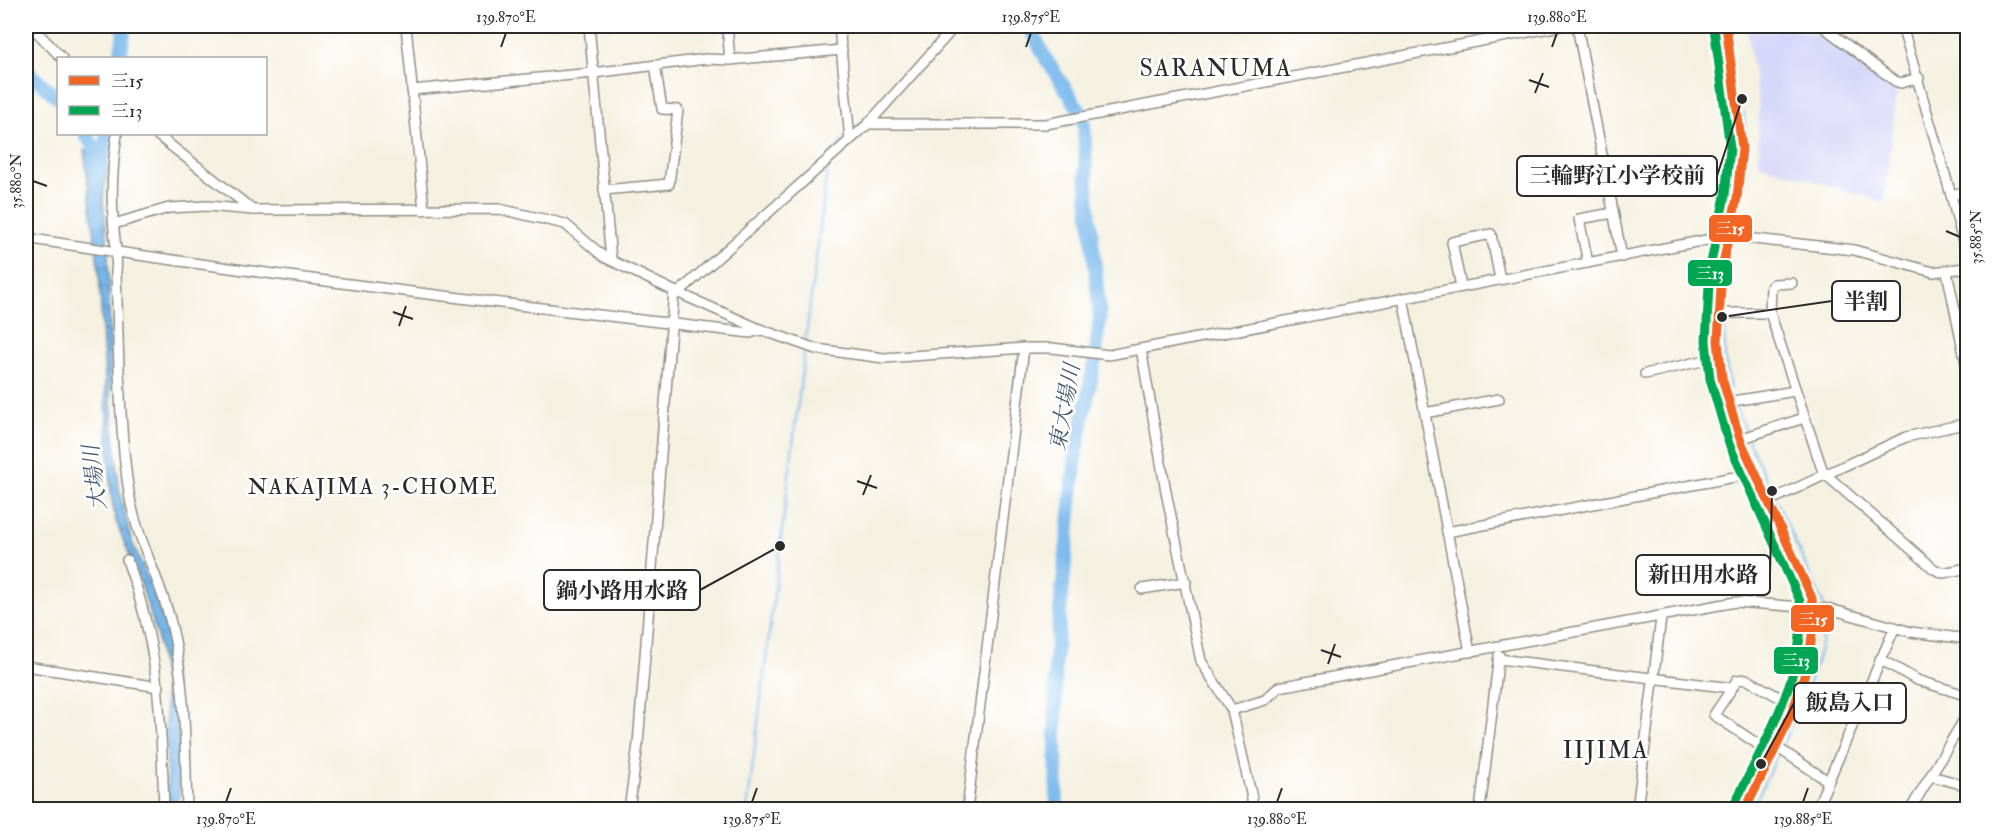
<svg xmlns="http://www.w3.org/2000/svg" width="1993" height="835" viewBox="0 0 1993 835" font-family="'IM FELL Double Pica','Noto Serif JP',serif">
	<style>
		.built { fill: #d6d8f9 }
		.water { fill: url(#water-ripples); stroke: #51728c; stroke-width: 1.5 }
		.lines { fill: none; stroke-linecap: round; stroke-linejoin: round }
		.stream { stroke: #77b8ec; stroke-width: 2 }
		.river { stroke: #77b8ec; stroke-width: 14 }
		.minor-casing { stroke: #908e86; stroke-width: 12 }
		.minor { stroke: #fff; stroke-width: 9 }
		.bus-1-casing { stroke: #fff; stroke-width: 14 }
		.bus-2-casing { stroke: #fff; stroke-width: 14 }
		.bus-1 { stroke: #f26522; stroke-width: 9 }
		.bus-2 { stroke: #00a651; stroke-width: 9 }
		.ticks { fill: none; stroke: #2b2b2b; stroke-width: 2 }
		.labels { text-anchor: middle; stroke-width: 5; stroke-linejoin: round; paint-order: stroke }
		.water-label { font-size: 22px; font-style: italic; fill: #465c6f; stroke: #fff }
		.neighbourhood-label { font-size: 22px; letter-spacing: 1.5px; fill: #2b2b2b; stroke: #fff }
		.quarter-label { font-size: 24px; letter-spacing: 1.5px; fill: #2b2b2b; stroke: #fff }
		.leader { fill: none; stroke: #2b2b2b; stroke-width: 2 }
		.callout-dot { fill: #2b2b2b; stroke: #fff; stroke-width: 2 }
		.callout { fill: #fff; stroke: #2b2b2b; stroke-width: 2 }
		.callout-label { font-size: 22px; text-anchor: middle; font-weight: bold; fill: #2b2b2b }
		.line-badge { stroke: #fff; stroke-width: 2 }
		.badge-label { font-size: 16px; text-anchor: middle; font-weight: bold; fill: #fff }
		.neatline { fill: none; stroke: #2b2b2b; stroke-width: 2 }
		.ticks-label { font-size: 15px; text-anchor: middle; fill: #2b2b2b }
	</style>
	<defs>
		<pattern id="water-ripples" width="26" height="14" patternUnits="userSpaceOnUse" patternTransform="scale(1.5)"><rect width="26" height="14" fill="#77b8ec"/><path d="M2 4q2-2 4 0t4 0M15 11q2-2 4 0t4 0" fill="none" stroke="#6296bf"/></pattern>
	</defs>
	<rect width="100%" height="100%" fill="#fff"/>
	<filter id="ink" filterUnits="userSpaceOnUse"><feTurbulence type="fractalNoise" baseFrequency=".0167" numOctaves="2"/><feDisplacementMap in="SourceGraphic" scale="12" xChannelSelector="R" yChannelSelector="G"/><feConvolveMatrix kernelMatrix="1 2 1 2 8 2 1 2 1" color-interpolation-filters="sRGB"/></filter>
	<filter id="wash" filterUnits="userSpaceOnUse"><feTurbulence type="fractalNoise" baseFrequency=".008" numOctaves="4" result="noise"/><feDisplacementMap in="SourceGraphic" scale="24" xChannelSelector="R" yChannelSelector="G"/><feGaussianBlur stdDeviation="1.35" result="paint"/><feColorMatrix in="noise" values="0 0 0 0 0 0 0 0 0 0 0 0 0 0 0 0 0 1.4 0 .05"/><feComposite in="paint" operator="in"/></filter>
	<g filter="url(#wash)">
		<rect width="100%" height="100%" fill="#f5f1e1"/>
		<path class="built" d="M 1746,26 L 1781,26 L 1828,38 L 1897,91 L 1884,202 L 1759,164 L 1758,100 Z"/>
		<path class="water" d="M 110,147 L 103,200 L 108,246 L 111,401 L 119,488 L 131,540 L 149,581 L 168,635 L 179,744 L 179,809 L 168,809 L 165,687 L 157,635 L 141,584 L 116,521 L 111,493 L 99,271 L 84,150 Z"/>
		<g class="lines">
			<g class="stream">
				<path d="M 1744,113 L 1746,143"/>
				<path d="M 852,132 L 869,116"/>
				<path d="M 829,155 L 847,136"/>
				<path d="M 1739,211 L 1745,181 L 1746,155"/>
				<path d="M 1724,317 L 1725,359 L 1730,389"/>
				<path d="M 805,343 L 828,164"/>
				<path d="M 1734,403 L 1746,434"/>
				<path d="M 1748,440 L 1773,494"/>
				<path d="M 1776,500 L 1824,606"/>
				<path d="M 1781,748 C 1795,717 1829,643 1825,612"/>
				<path d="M 747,810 L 805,348"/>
				<path d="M 1752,810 L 1778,753"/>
			</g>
			<g class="river">
				<path d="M 1029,26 L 1046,59 L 1080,111 L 1084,123 L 1087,187 L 1100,317 L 1095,359 L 1076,454 L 1055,662 L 1057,810"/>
				<path d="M 120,58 L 125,26"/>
				<path d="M 26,70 L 58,98"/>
				<path d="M 85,134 L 101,157 L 101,164"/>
				<path d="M 102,163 L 107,134"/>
			</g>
		</g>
	</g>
	<g filter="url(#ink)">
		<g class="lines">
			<defs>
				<g id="minor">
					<path d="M 31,26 L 62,58"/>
					<path d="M 406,26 L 424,210"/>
					<path d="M 589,26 L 611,259"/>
					<path d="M 727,26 L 730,60"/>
					<path d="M 839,26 L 850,140"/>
					<path d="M 1577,26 L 1622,257"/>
					<path d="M 1726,26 L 1742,148 L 1737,198 L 1722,268 L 1718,341 L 1722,378 L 1740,439 L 1812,598 C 1827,653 1769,759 1745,810"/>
					<path d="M 1822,26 L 1895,81 L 1901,83 L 1919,78"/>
					<path d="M 1902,26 L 1951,195 L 1968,261"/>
					<path d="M 412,90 L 593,73 L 706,59 L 730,60 L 842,50"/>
					<path d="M 868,124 L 1046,124 L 1560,26"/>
					<path d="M 117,134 C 113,161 111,189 113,218 C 114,237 118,254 116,273 C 119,346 118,421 129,493 C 136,538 160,578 171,623 C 186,683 185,748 187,810"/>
					<path d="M 156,134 L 253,210 L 499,209 L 565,224 L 604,257 L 674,291 L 762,330 L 816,349 L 884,358 L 1024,348 L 1052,348 L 1109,355 L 1727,236 L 1854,250 L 1933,272 L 1965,268 L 1968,261"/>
					<path d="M 604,190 L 669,184 L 678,110 L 662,109 L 655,65"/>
					<path d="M 1951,195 L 1968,191"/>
					<path d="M 114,224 L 169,208 L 207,206 L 253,210"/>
					<path d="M 26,238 C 266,276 508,304 750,333 L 762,330"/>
					<path d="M 1588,263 L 1579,219 L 1613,213"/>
					<path d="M 1947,272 L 1968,373"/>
					<path d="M 1792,283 L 1774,284 L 1771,287 L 1770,313 L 1824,475"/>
					<path d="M 1461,287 L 1452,242 L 1491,234 L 1500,279"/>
					<path d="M 678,293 L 868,124 L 949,33 L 952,26"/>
					<path d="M 1403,298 L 1470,652"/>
					<path d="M 1719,313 L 1770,313"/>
					<path d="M 1141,349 L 1167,497 L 1201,661 L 1232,710 L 1252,798 L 1252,810"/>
					<path d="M 1645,374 L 1719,357"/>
					<path d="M 1727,402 L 1795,391"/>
					<path d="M 1425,413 L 1499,399"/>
					<path d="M 1740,439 L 1804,418"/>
					<path d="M 1825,474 L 1934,569 L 1943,573 L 1968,568"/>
					<path d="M 1769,501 L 1906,437 L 1968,423"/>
					<path d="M 1447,532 L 1755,473"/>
					<path d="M 127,560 C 160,648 161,717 164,810"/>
					<path d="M 1142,589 L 1186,582"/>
					<path d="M 1499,659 L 1732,688 L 1714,715 L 1771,753"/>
					<path d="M 1880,659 L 1917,680 L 1968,696"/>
					<path d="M 26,666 L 159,687"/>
					<path d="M 1732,688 L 1737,680 L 1746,679 L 1792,704"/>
					<path d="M 1232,710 L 1265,700 L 1279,687 L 1735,602 L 1830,609 L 1911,632 L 1968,639"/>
					<path d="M 1775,746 L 1828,781"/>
					<path d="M 1931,776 L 1968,786"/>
					<path d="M 629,810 L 638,744 L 674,291"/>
					<path d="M 967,810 L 1024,348"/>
					<path d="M 1480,810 L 1499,655"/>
					<path d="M 1637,810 L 1661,618"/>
					<path d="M 1816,810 L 1895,627"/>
					<path d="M 1910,810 L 1968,713"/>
				</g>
			</defs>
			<use href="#minor" class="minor-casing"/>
			<use href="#minor" class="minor"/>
			<defs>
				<path id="bus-1" d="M 1726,26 L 1742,148 L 1737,198 L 1722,268 L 1718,341 L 1722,378 L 1740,439 L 1812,598 C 1820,673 1777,744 1745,810"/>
				<path id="bus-2" d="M 1714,28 L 1730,148 L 1725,196 L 1710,267 L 1706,341 L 1710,379 L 1729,444 L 1800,601 C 1808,672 1764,743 1734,805"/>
			</defs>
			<use href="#bus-1" class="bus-1-casing"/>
			<use href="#bus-2" class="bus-2-casing"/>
			<use href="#bus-1" class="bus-1"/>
			<use href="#bus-2" class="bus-2"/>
		</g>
	</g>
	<path class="ticks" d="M 501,47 L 506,33M 1026,47 L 1031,33M 1552,47 L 1557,33M 1529,80 L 1549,87M 1535,93 L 1543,73M 33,181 L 47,186M 1946,231 L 1960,237M 393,312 L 413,319M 399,326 L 406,306M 857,481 L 877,488M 863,495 L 871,475M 1321,650 L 1341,657M 1328,664 L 1335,644M 226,802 L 231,788M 752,802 L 757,788M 1277,802 L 1282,788M 1803,802 L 1808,788"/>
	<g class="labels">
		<g class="water-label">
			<text transform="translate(1064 407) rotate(-80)" y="8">東大場川</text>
			<text transform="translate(94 478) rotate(-97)" y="8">大場川</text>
		</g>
		<g class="neighbourhood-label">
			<text x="373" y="494">NAKAJIMA 3-CHOME</text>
		</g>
		<g class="quarter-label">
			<text x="1216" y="76">SARANUMA</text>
			<text x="1606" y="758">IIJIMA</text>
		</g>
	</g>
	<path class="leader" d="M1742 99L1717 176M1722 317L1832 301M1772 491L1770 575M780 546L700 590M1761 764L1794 703"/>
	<g class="callout-dot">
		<circle cx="1742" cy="99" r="6"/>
		<circle cx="1722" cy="317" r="6"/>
		<circle cx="1772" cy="491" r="6"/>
		<circle cx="780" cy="546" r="6"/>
		<circle cx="1761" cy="764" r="6"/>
	</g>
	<g class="callout">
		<rect x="1517" y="156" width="200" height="40" rx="6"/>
		<rect x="1832" y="281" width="68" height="40" rx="6"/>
		<rect x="1636" y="555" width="134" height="40" rx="6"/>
		<rect x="544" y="570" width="156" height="40" rx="6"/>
		<rect x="1794" y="683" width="112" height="40" rx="6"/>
	</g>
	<g class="callout-label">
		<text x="1617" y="183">三輪野江小学校前</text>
		<text x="1866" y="309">半割</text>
		<text x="1703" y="582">新田用水路</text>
		<text x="622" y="598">鍋小路用水路</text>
		<text x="1850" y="710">飯島入口</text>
	</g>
	<g class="line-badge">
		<rect x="1708" y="214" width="45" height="29" rx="6" fill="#f26522"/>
		<rect x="1687" y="259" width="46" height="28" rx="6" fill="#00a651"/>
		<rect x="1790" y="604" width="45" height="29" rx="6" fill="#f26522"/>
		<rect x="1773" y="646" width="46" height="29" rx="6" fill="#00a651"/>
	</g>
	<g class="badge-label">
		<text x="1730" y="234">三15</text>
		<text x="1710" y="279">三13</text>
		<text x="1813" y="625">三15</text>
		<text x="1796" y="666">三13</text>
	</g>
	<rect width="1993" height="835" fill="none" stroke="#fff" stroke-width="66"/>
	<rect x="57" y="57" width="210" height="78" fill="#ffffff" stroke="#aaaaaa" stroke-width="1.5"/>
	<rect x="69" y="76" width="30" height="9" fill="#f26522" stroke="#aaaaaa" stroke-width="1.5"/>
	<text x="111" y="87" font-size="18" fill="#2b2b2b">三15</text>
	<rect x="69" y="106" width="30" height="9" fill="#00a651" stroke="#aaaaaa" stroke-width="1.5"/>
	<text x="111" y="117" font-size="18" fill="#2b2b2b">三13</text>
	<rect x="33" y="33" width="1927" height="769" class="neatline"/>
	<g class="ticks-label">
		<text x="506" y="22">139.870°E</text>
		<text x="1031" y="22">139.875°E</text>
		<text x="1557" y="22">139.880°E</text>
		<text transform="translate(16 181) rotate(-90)" y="5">35.880°N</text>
		<text transform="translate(1976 237) rotate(-90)" y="5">35.885°N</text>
		<text x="226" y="824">139.870°E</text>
		<text x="752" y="824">139.875°E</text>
		<text x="1277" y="824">139.880°E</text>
		<text x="1803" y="824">139.885°E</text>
	</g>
</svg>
